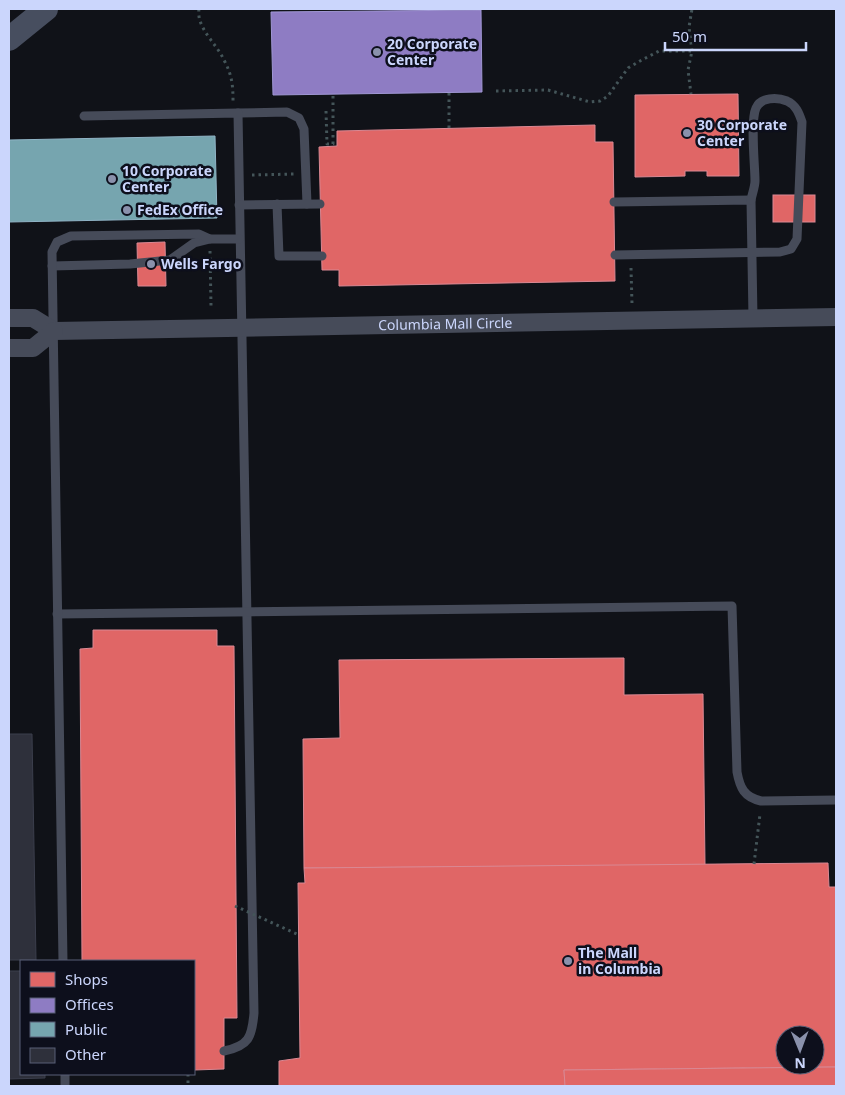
<svg xmlns="http://www.w3.org/2000/svg" width="845" height="1095" viewBox="0 0 845 1095" font-family="'Noto Sans',sans-serif">
	<style>
		.shops { fill: #e06666; stroke: #da8893; fill-rule: evenodd }
		.offices { fill: #8e7cc3; stroke: #a097d4 }
		.public { fill: #76a5af; stroke: #90b4c6 }
		.building { fill: #2e303b; stroke: #3b3e4c }
		.lines { fill: none; stroke-linecap: round; stroke-linejoin: round }
		.path { stroke: #445559; stroke-width: 3; stroke-dasharray: 2.5 4; stroke-linecap: butt }
		.lane { stroke: #464b59; stroke-width: 9 }
		.street { stroke: #464b59; stroke-width: 18 }
		.secondary { stroke: #474e5f; stroke-width: 24 }
		.path-bridge { stroke: #445559; stroke-width: 3; stroke-dasharray: 2.5 4; stroke-linecap: butt }
		.poi-dot { fill: #8a91ac; stroke: #0d0f1c; stroke-width: 2 }
		.labels { text-anchor: middle; stroke-width: 5; stroke-linejoin: round; paint-order: stroke }
		.poi-label { font-size: 14px; font-weight: bold; fill: #cbd6fc; stroke: #0d0f1c; text-anchor: start }
		.street-label { font-size: 14px; fill: #cbd6fc; stroke: #0d0f1c }
	</style>
	<rect width="100%" height="100%" fill="#101218"/>
	<g class="shops">
		<path d="M 738,94 L 739,176 L 707,176 L 707,171 L 685,171 L 685,176 L 635,177 L 635,95 Z"/>
		<path d="M 595,125 L 595,142 L 613,142 L 615,281 L 339,286 L 339,270 L 322,270 L 319,147 L 337,146 L 337,131 Z"/>
		<rect x="773" y="195" width="42" height="27"/>
		<path d="M 165,242 L 166,286 L 138,286 L 137,243 Z"/>
		<path d="M 93,630 L 217,630 L 217,646 L 234,646 L 237,1018 L 224,1018 L 224,1069 L 194,1070 L 194,961 L 82,961 L 80,649 L 93,648 Z"/>
		<path d="M 624,658 L 624,695 L 703,694 L 705,865 L 304,868 L 303,739 L 340,738 L 339,660 Z"/>
		<path d="M 828,863 L 829,887 L 836,887 L 836,1067 L 564,1070 L 565,1086 L 279,1086 L 279,1061 L 300,1058 L 298,883 L 305,883 L 304,868 ZM 785,1035 L 815,1035 L 815,1065 L 785,1065 Z"/>
		<path d="M 836,1067 L 836,1086 L 565,1086 L 564,1070 Z"/>
	</g>
	<path class="offices" d="M 481,10 L 482,92 L 273,95 L 271,12 Z"/>
	<path class="public" d="M 215,136 L 217,218 L 9,222 L 9,140 Z"/>
	<g class="building">
		<path d="M 9,734 L 32,734 L 36,960 L 9,960 Z"/>
		<path d="M 9,971 L 21,971 L 21,1074 L 45,1074 L 45,1078 L 9,1079 Z"/>
	</g>
	<g class="lines">
		<g class="path">
			<path d="M 199,9 C 196,28 217,44 224,60 C 232,75 233,85 233,101"/>
			<path d="M 692,51 L 689,27 L 692,9"/>
			<path d="M 496,91 L 548,90 L 590,102 L 600,101 L 608,96 L 628,68 L 640,61 L 659,51 L 692,51 L 688,70 L 691,94"/>
			<path d="M 449,93 L 449,128"/>
			<path d="M 326,111 L 327,144 L 333,144 L 333,95"/>
			<path d="M 252,175 L 294,174"/>
			<path d="M 210,251 L 211,306"/>
			<path d="M 631,268 L 632,304"/>
			<path d="M 754,864 L 760,814"/>
			<path d="M 188,1074 L 188,1086"/>
		</g>
		<g class="lane">
			<path d="M 238,113 L 287,112 L 299,118 L 304,129 L 307,204"/>
			<path d="M 84,116 L 238,113 L 254,1013 C 252,1037 249,1046 224,1051"/>
			<path d="M 614,202 L 751,200 L 753,318"/>
			<path d="M 277,204 L 279,256 L 322,256"/>
			<path d="M 239,205 L 320,204"/>
			<path d="M 615,255 L 780,252 L 791,249 L 797,239 L 802,122 C 799,113 796,105 787,101 C 777,97 761,97 756,108 C 750,121 755,165 755,181 C 755,187 752,194 751,200"/>
			<path d="M 52,266 L 130,264 L 170,260 L 194,243 L 210,239"/>
			<path d="M 57,614 L 732,606 L 737,772 C 740,788 744,797 761,801 L 836,800"/>
			<path d="M 63,961 L 52,252 L 57,242 L 71,236 L 199,234 L 210,239 L 239,239"/>
			<path d="M 65,1074 L 65,1086"/>
		</g>
		<g class="street">
			<path id="s1" d="M 9,318 L 33,318 L 54,331 L 836,317"/>
			<path d="M 9,348 L 33,348 L 54,331"/>
		</g>
		<path class="secondary" d="M 9,39 L 46,9"/>
		<path class="path-bridge" d="M 235,906 L 299,935"/>
	</g>
	<g class="poi-dot">
		<circle cx="377" cy="52" r="5"/>
		<circle cx="687" cy="133" r="5"/>
		<circle cx="112" cy="179" r="5"/>
		<circle cx="127" cy="210" r="5"/>
		<circle cx="151" cy="264" r="5"/>
		<circle cx="568" cy="961" r="5"/>
	</g>
	<g class="labels">
		<g class="poi-label">
			<text x="387" y="49">20 Corporate<tspan x="387" dy="16">Center</tspan></text>
			<text x="697" y="130">30 Corporate<tspan x="697" dy="16">Center</tspan></text>
			<text x="122" y="176">10 Corporate<tspan x="122" dy="16">Center</tspan></text>
			<text x="137" y="215">FedEx Office</text>
			<text x="161" y="269">Wells Fargo</text>
			<text x="578" y="958">The Mall<tspan x="578" dy="16">in Columbia</tspan></text>
		</g>
		<g class="street-label">
			<text dy="5" stroke="none"><textPath href="#s1" startOffset="440">Columbia Mall Circle</textPath></text>
		</g>
	</g>
	<rect width="845" height="1095" fill="none" stroke="#cbd6fc" stroke-width="20"/>
	<rect x="20" y="960" width="175" height="115" fill="#0d0f1c" stroke="#595f76"/>
	<rect x="30" y="972" width="25" height="15" fill="#e06666" stroke="#595f76"/>
	<text x="65" y="985" font-size="15" fill="#cbd6fc">Shops</text>
	<rect x="30" y="998" width="25" height="15" fill="#8e7cc3" stroke="#595f76"/>
	<text x="65" y="1010" font-size="15" fill="#cbd6fc">Offices</text>
	<rect x="30" y="1022" width="25" height="15" fill="#76a5af" stroke="#595f76"/>
	<text x="65" y="1035" font-size="15" fill="#cbd6fc">Public</text>
	<rect x="30" y="1048" width="25" height="15" fill="#2e303b" stroke="#595f76"/>
	<text x="65" y="1060" font-size="15" fill="#cbd6fc">Other</text>
	<g transform="translate(800 1050) rotate(179)"><circle r="24" fill="#0d0f1c" stroke="#595f76"/>
	<path d="M0-4L9 19L0 12L-9 19Z" fill="#8a91ac"/>
	<text y="-8" font-size="14" font-weight="bold" text-anchor="middle" fill="#cbd6fc">N</text>
	</g>
	<path d="M665 42v8h141v-8" fill="none" stroke="#cbd6fc" stroke-width="2.5"/>
	<text x="672" y="42" font-size="15" fill="#cbd6fc" stroke="#0d0f1c" stroke-width="4" paint-order="stroke">50 m</text>
</svg>
